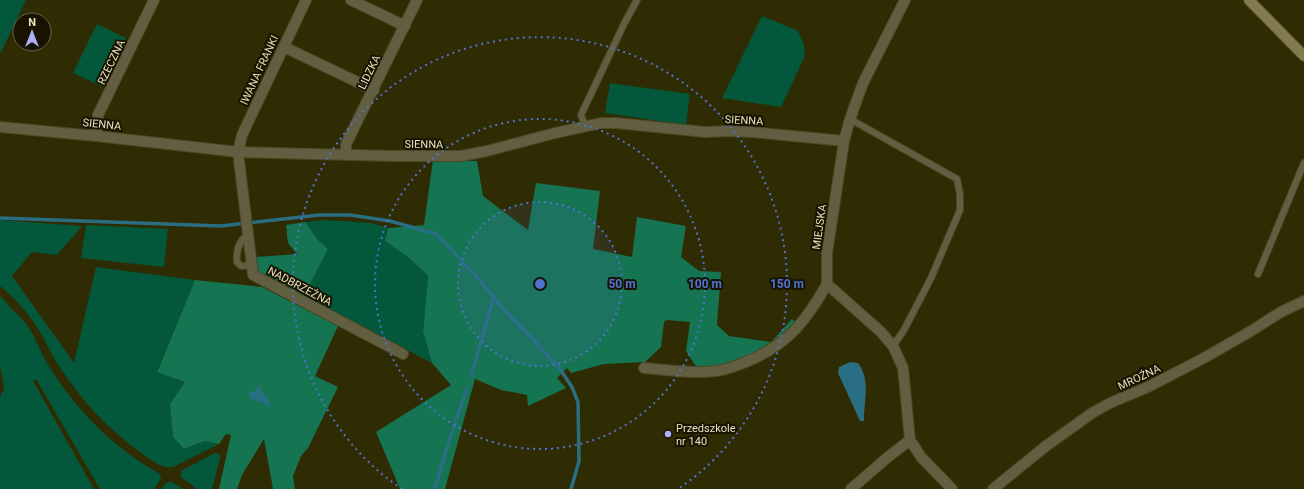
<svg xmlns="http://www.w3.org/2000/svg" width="1304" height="489" viewBox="0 0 1304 489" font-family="Roboto,sans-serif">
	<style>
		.green { fill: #03583b }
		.forest { fill: #157451 }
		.water { fill: #2a6e84 }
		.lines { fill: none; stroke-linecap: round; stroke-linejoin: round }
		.stream { stroke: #2a6e84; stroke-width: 3.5 }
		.lane-casing { stroke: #4c4820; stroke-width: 8 }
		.street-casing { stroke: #4c4820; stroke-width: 12 }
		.secondary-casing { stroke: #4c4820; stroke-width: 12 }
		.lane { stroke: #615e42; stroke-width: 6 }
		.street { stroke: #615e42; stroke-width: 10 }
		.secondary { stroke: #817b4d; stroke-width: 10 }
		.ring { fill: none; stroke: #4f73d1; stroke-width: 2; stroke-dasharray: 2 4 }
		.poi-dot { fill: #adaffb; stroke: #171300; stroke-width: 1.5 }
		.labels { text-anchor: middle; stroke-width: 4; stroke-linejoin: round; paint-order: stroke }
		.street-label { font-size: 11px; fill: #e4e1bd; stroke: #171300 }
		.poi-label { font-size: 11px; fill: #e4e1bd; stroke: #171300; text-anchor: start }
		.centre { fill: #4f73d1; stroke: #171300; stroke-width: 2 }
		.ring-label { font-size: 12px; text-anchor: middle; font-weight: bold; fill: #4f73d1; stroke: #171300; stroke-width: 4; stroke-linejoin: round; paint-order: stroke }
	</style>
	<rect width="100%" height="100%" fill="#2f2b02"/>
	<g class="green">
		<path d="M 0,0 L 26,0 L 0,54 Z"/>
		<path d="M 762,16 L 798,31 L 804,45 L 805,56 L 781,107 L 722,98 Z"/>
		<path d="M 97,24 L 126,38 L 103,87 L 73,73 Z"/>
		<path d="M 610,83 L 690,94 L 686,125 L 605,113 Z"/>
		<path d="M 0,220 L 82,226 L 57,255 L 32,252 L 12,276 L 74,363 L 96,267 L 195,280 L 157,371 L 185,382 L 170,404 L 173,437 L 184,449 L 205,441 L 219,444 L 173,467 C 162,469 151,460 143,454 C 109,431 81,400 59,366 C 50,353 44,337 35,324 C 25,309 13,297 0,286 Z"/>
		<path d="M 326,220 L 372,223 L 388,228 L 385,241 L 409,258 L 428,276 L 423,332 L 432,363 L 304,296 L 328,249 L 318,240 L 305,222 Z"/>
		<path d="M 86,225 L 168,229 L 164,267 L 81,258 Z"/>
		<path d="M 0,296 C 7,303 12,310 19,316 C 21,319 25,321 27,325 C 36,338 41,354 50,368 C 77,411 115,449 160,474 L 161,479 L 154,489 L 100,489 L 36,379 L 33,381 L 94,489 L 0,489 L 0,397 L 4,388 L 0,366 Z"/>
		<path d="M 215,453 L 219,454 L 220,458 L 212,489 L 197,489 L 181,477 L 181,471 Z"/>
		<path d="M 170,481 L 183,489 L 162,489 L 165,484 Z"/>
	</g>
	<g class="forest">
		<path d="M 433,160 L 477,161 L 483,196 L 528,230 L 536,183 L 600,191 L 593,249 L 632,257 L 637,217 L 686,226 L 681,257 L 699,271 L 721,272 L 717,325 L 729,336 L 771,342 L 792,319 L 797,324 L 767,349 L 719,368 L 701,368 L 695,365 L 686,351 L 690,322 L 667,320 L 664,322 L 661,347 L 645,362 L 604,364 L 571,373 L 567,368 L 557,378 L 566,388 L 528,406 L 527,395 L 501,390 L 475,379 L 445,489 L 400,489 L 376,432 L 451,385 L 432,363 L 423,332 L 428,276 L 409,258 L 385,241 L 388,228 L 424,225 Z"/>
		<path d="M 305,222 L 318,240 L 328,249 L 304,296 L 257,272 L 256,257 L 297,254 L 288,243 L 286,225 Z"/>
		<path d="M 195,280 L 262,287 L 338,326 L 315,376 L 338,387 L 308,448 L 301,456 L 293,476 L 295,489 L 273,489 L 264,439 L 242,475 L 237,489 L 219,489 L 231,435 L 226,434 L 219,444 L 205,441 L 184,449 L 173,437 L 170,404 L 185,382 L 157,372 Z"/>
	</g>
	<g class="water">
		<path d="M 850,362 L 858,363 C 871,380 864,401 864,421 L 860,421 L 838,373 L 839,367 Z"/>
		<path d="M 259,385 L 263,394 L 268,396 L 270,408 C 262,400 258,404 249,397 L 249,392 L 255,391 Z"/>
	</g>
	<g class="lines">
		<g class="stream">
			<path d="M 0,218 L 221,226 L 319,215 L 350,215 L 390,221 L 436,234 L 476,276 L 507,313 L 542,349 L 562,372 L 572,387 L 578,402 L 579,461 L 571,489"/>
			<path d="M 471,376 L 494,297"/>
			<path d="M 435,489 L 445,454 L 467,388"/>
		</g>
		<defs>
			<g id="lane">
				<path d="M 850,119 L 957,179 L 960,194 L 960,210 L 931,278 L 904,330 L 893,346"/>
				<path d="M 585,126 L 581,115 L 624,24 L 637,0"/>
				<path d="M 249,234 C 239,240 236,250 237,262 L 241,266 L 252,265"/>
				<path d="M 1258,274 L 1304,163"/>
			</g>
			<g id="street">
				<path d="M 306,0 L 242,135 L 238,152 L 253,275 L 403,354"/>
				<path d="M 351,0 L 405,26"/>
				<path d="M 905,0 L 863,83 L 850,119 L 844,141 L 827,253 L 827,284 L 881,332 L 893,346 L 903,368 L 910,440 L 921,457 L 952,489"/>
				<path d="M 284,47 L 374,90"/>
				<path d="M 0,127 L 96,136 L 238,152 L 393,156 L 461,156 L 487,151 L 555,133 L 601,123 L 616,123 L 705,132 L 728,131 L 752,132 L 844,141"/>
				<path d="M 96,136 L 98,115 L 154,0"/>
				<path d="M 346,155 L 346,144 L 417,0"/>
				<path d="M 644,368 C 668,370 692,374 716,371 C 727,370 738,365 748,361 C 787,345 807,320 827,284"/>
				<path d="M 851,489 L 888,457 L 910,440"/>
				<path d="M 993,489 L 1046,446 L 1092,413 L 1110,403 L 1148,387 L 1204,358 L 1251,331 L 1281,312 L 1304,301"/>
			</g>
			<path id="secondary" d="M 1249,0 L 1304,56"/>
		</defs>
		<use href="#lane" class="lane-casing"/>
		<use href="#street" class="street-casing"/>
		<use href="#secondary" class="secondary-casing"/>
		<use href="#lane" class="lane"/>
		<use href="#street" class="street"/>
		<use href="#secondary" class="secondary"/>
	</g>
	<circle cx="540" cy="284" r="82" fill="#4f73d1" fill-opacity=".12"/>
	<g class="ring">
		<circle cx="540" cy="284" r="82"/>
		<circle cx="540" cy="284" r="165"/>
		<path d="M402 489A247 247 0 1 1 678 489"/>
	</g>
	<circle class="poi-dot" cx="668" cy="434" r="4"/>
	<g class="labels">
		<g class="street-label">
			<text transform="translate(111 62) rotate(-64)" y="4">RZECZNA</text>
			<text transform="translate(259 70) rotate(-65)" y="4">IWANA FRANKI</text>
			<text transform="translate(369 72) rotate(-64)" y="4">LIDZKA</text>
			<text transform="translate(744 120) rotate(3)" y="4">SIENNA</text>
			<text transform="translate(102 124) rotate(6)" y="4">SIENNA</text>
			<text transform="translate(424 144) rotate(1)" y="4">SIENNA</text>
			<text transform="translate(819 227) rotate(-82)" y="4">MIEJSKA</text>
			<text transform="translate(300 286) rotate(28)" y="4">NADBRZEŻNA</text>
			<text transform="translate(1139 377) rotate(-25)" y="4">MROŹNA</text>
		</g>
		<g class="poi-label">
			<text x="676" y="432">Przedszkole<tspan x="676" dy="13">nr 140</tspan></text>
		</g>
	</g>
	<circle cx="540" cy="284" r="6" class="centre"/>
	<g class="ring-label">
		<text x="622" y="288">50 m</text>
		<text x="705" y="288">100 m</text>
		<text x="787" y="288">150 m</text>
	</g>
	<g transform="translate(32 32)"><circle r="19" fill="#171300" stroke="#69654c"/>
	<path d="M0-3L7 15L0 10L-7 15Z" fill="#adaffb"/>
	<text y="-6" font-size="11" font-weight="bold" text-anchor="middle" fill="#e4e1bd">N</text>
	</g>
</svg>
